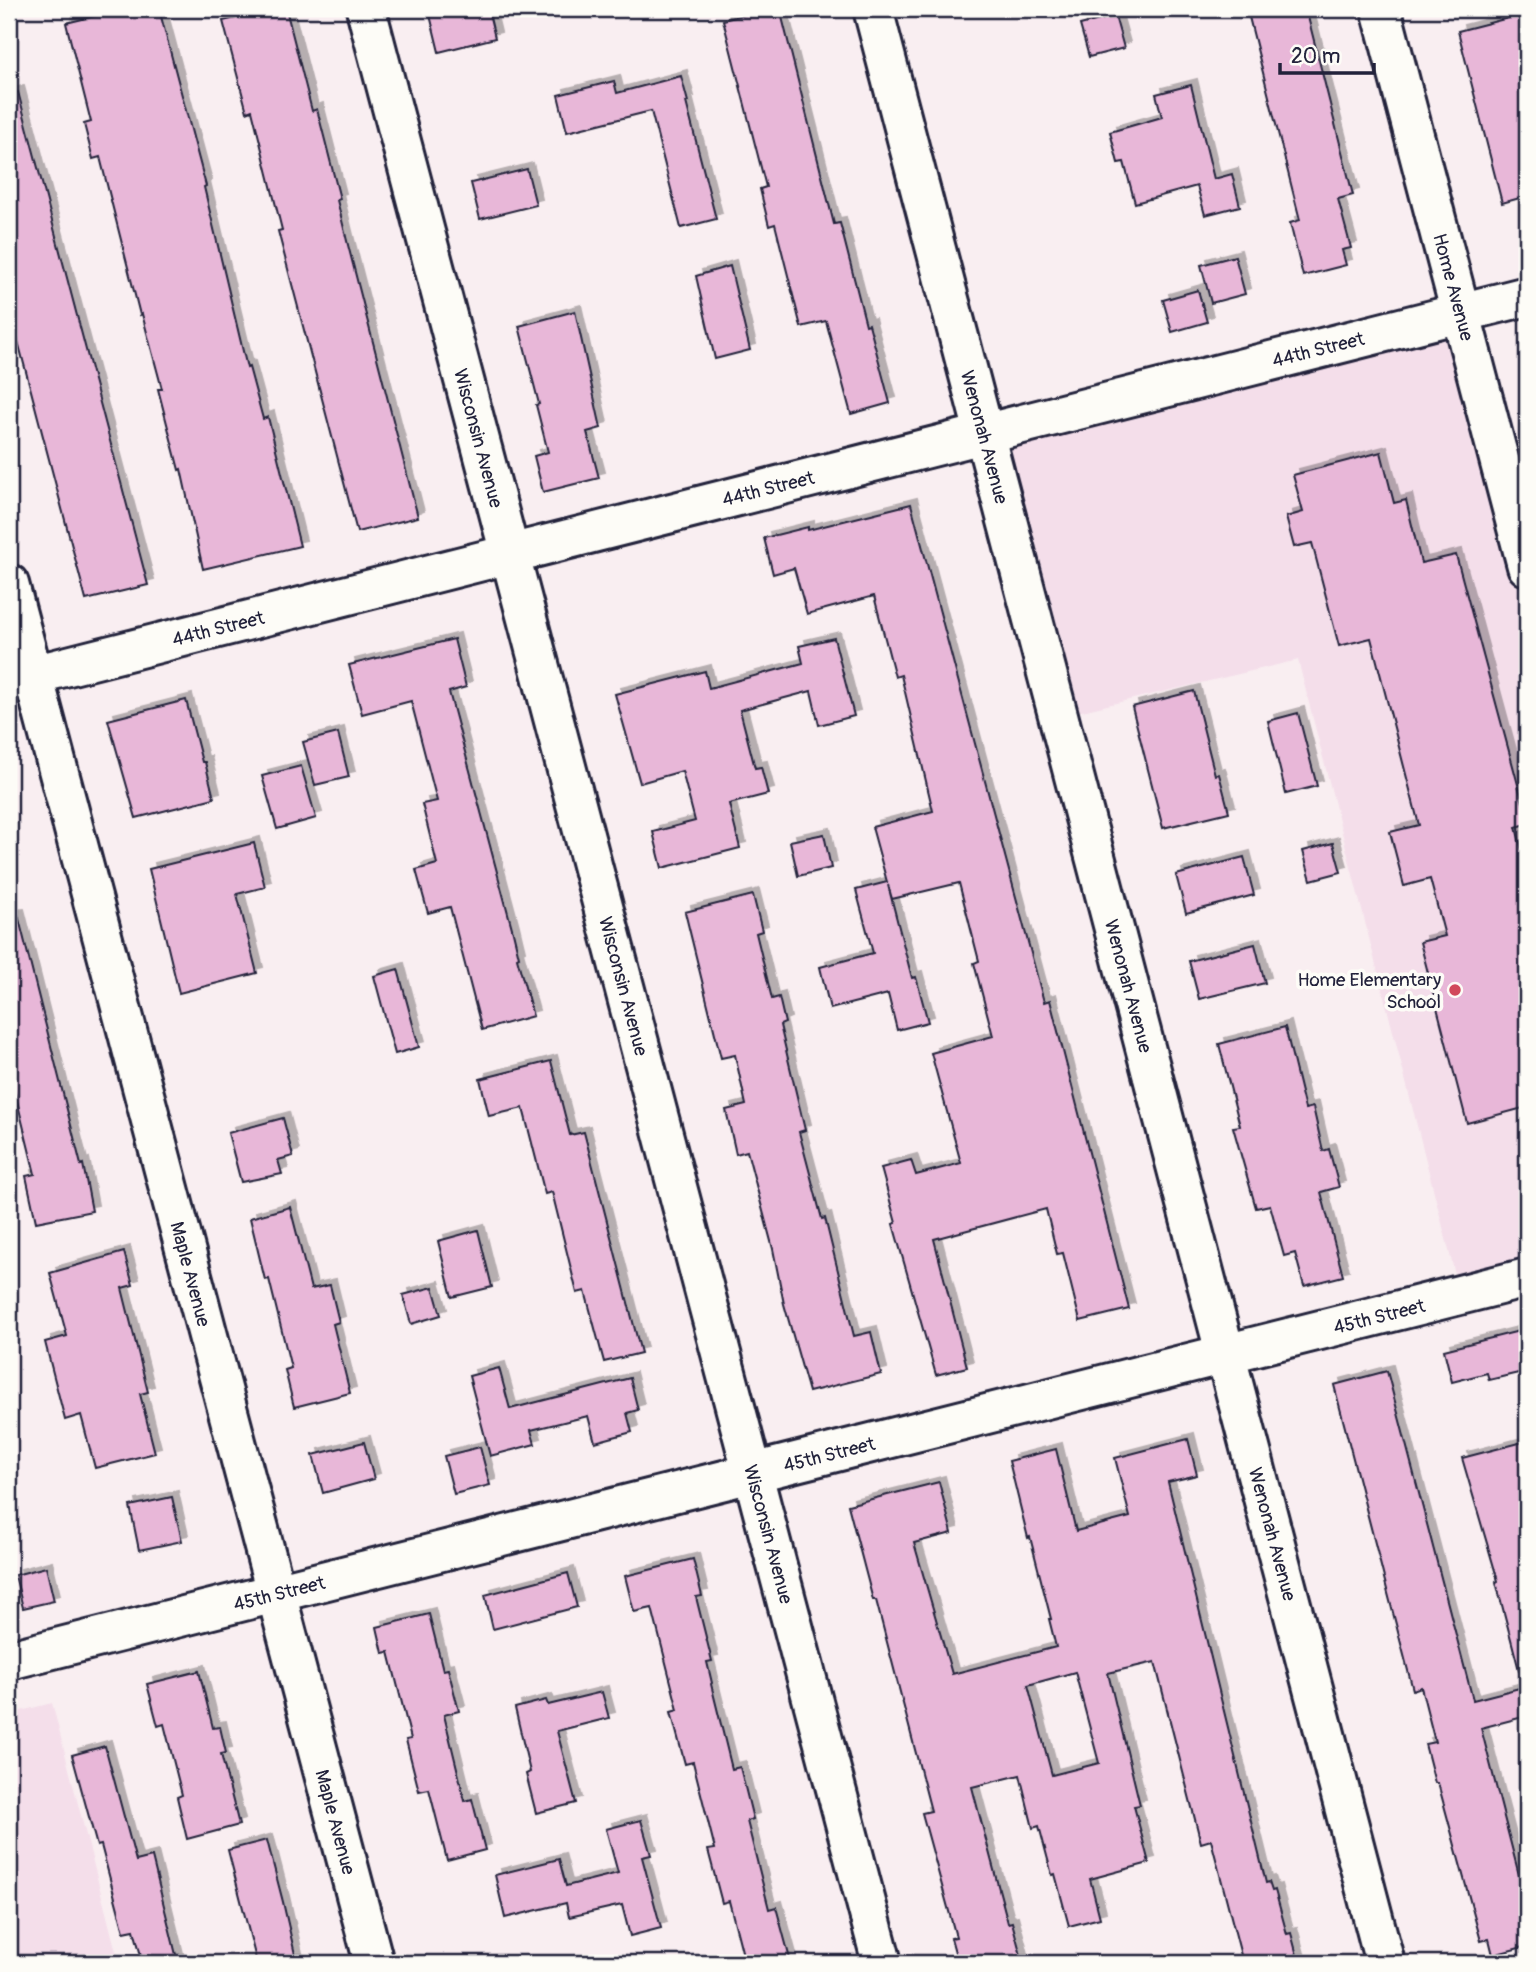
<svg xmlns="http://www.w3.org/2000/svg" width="1536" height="1972" viewBox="0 0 1536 1972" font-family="Pangolin,sans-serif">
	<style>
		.built { fill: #f4deea }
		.building { fill: #e8b7d8; stroke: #22223b; stroke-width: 2; fill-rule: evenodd; filter: url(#shadow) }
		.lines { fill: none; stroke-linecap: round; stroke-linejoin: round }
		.minor-casing { stroke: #22223b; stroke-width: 44 }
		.minor { stroke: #fdfcf7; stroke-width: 38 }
		.poi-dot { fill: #d1495b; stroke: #fdfcf7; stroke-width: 2.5 }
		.labels { text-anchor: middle; stroke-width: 7; stroke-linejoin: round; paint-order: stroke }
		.street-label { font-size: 19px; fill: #22223b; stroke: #fdfcf7 }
		.poi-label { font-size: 19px; fill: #22223b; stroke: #fdfcf7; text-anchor: end }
	</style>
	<defs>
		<filter id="shadow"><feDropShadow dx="6" dy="-6" stdDeviation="0" flood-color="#0004"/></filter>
	</defs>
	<rect width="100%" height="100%" fill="#f9eef1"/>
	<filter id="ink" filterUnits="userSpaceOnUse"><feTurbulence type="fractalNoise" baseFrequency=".0143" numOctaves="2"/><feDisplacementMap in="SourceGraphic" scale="14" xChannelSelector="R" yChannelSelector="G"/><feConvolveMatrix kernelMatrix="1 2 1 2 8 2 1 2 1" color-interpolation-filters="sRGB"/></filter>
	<g filter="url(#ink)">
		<g class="built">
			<path d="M 1462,320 L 1527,575 L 1527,1264 L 1457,1282 L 1298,660 L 1061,716 L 989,441 Z"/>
			<path d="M 52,1703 L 119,1963 L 9,1963 L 9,1714 Z"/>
		</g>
		<g class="building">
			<path d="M 124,9 L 159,9 L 206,186 L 204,187 L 247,368 L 249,367 L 263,419 L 268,417 L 300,546 L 203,569 L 181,469 L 179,470 L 158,389 L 162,389 L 142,314 L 140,315 L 100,157 L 93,159 L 84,124 L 91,122 L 66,23 Z"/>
			<path d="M 274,9 L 286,9 L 312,111 L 317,109 L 340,199 L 337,200 L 348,245 L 418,517 L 357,532 L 278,231 L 282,230 L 252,110 L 247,112 L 223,21 Z"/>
			<path d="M 455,9 L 488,9 L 495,38 L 439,52 L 430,15 Z"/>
			<path d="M 768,9 L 780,9 L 834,224 L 840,223 L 866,325 L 869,324 L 890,403 L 851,414 L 826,321 L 801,327 L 775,224 L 769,226 L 760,189 L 766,187 L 723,20 Z"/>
			<path d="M 1247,9 L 1306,9 L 1353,195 L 1338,199 L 1351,248 L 1342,250 L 1346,265 L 1303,276 L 1290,223 L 1300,220 Z"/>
			<path d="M 1520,15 L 1527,44 L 1527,196 L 1502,203 L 1458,31 Z"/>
			<path d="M 1115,16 L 1124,48 L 1089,57 L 1080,25 Z"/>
			<path d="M 681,76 L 688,102 L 686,102 L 716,219 L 681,228 L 651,111 L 567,132 L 558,95 L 614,81 L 617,93 Z"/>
			<path d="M 1191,85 L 1214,179 L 1232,174 L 1240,206 L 1205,215 L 1197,186 L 1135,203 L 1124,162 L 1118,163 L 1110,132 L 1162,117 L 1156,94 Z"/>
			<path d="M 18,92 L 148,585 L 86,600 L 9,307 L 9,93 Z"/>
			<path d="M 527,169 L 536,205 L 480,219 L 471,183 Z"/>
			<path d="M 1235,256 L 1245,294 L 1211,303 L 1201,265 Z"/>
			<path d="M 730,266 L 750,350 L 715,359 L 696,276 Z"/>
			<path d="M 1198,290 L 1207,322 L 1172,332 L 1163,300 Z"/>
			<path d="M 575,311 L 601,428 L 587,432 L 599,478 L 543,492 L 534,456 L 548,452 L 536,405 L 539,404 L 519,326 Z"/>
			<path d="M 1381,452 L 1394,503 L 1406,500 L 1421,563 L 1456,555 L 1527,818 L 1527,824 L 1516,827 L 1527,871 L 1527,1107 L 1467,1123 L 1420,942 L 1445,936 L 1430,879 L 1404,886 L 1390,832 L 1419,825 L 1371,638 L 1339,646 L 1312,543 L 1294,547 L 1286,517 L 1303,512 L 1293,475 Z"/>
			<path d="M 911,504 L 1044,1002 L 1050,1000 L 1129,1309 L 1080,1321 L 1063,1253 L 1057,1254 L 1046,1209 L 934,1239 L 967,1367 L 936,1375 L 893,1224 L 896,1223 L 881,1168 L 911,1160 L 916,1175 L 961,1163 L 931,1053 L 993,1036 L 974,963 L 979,961 L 959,883 L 892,899 L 888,885 L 912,978 L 916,977 L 928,1022 L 897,1030 L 888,994 L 830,1009 L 820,967 L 873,953 L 856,890 L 887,882 L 872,827 L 933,811 L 901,675 L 895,677 L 874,596 L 807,614 L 794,568 L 773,574 L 764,538 L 808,527 L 808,530 Z"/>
			<path d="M 834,638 L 854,716 L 819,725 L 811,691 L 740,710 L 755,768 L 761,767 L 768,794 L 729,804 L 740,848 L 662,868 L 653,832 L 695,821 L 682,771 L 640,783 L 615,694 L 705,671 L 709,688 L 803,663 L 799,646 Z"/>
			<path d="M 454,639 L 466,687 L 449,692 L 513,932 L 519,957 L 517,958 L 533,1016 L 482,1030 L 450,907 L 428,913 L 416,870 L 437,864 L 422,804 L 437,801 L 411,701 L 362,714 L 349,665 Z"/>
			<path d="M 1194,691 L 1215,775 L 1219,774 L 1229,812 L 1163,828 L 1132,707 Z"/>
			<path d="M 186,700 L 202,762 L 205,762 L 214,798 L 136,818 L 108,720 Z"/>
			<path d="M 1298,713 L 1317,786 L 1286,794 L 1268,721 Z"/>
			<path d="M 338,733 L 349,777 L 315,785 L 303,742 Z"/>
			<path d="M 301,766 L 316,818 L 277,829 L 262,776 Z"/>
			<path d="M 824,834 L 831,868 L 798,876 L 790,841 Z"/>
			<path d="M 254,843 L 265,887 L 237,894 L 257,973 L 179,993 L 149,869 Z"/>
			<path d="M 1333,843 L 1341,872 L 1311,880 L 1303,851 Z"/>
			<path d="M 1244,857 L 1254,895 L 1186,913 L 1176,875 Z"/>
			<path d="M 753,895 L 762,931 L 756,933 L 772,999 L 779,997 L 785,1023 L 780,1025 L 805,1130 L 799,1132 L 822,1219 L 825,1218 L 854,1336 L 871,1332 L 881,1374 L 809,1392 L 784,1304 L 773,1249 L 747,1151 L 736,1154 L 726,1110 L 746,1105 L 735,1055 L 721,1058 L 685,912 Z"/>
			<path d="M 18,915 L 81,1165 L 83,1164 L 92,1211 L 36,1222 L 26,1176 L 35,1174 L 9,1068 L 9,916 Z"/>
			<path d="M 1255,944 L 1265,983 L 1199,999 L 1189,961 Z"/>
			<path d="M 398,969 L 419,1047 L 395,1054 L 374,976 Z"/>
			<path d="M 1285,1027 L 1305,1109 L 1313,1107 L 1323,1151 L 1329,1149 L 1339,1187 L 1321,1192 L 1343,1276 L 1304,1286 L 1295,1253 L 1284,1256 L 1270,1205 L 1256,1208 L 1233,1127 L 1240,1126 L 1219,1044 Z"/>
			<path d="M 551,1061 L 570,1135 L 584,1132 L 641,1353 L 604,1362 L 585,1291 L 577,1293 L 552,1192 L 545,1194 L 523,1108 L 489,1116 L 480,1079 Z"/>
			<path d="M 283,1118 L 293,1156 L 278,1160 L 282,1174 L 241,1182 L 228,1133 Z"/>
			<path d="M 290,1207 L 311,1289 L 330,1285 L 339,1322 L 333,1324 L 350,1393 L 294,1407 L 285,1370 L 291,1368 L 269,1279 L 265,1280 L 250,1218 Z"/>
			<path d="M 478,1230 L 492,1287 L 452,1297 L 438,1241 Z"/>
			<path d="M 124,1252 L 133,1285 L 122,1288 L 148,1392 L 140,1394 L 155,1453 L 95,1468 L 81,1415 L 65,1420 L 45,1342 L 67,1336 L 50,1273 Z"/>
			<path d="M 433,1287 L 441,1315 L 411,1324 L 403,1295 Z"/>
			<path d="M 1527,1329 L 1527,1371 L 1489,1380 L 1487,1373 L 1452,1382 L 1444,1350 Z"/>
			<path d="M 499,1368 L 510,1409 L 630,1378 L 638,1410 L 627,1413 L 632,1432 L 595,1442 L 588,1416 L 531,1430 L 535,1444 L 490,1456 L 469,1376 Z"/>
			<path d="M 1387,1371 L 1473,1700 L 1527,1686 L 1527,1716 L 1481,1728 L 1527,1906 L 1527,1946 L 1493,1955 L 1489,1939 L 1481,1941 L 1438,1783 L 1435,1783 L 1425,1744 L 1435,1742 L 1421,1687 L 1413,1690 L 1334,1385 Z"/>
			<path d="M 1188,1439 L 1197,1475 L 1168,1482 L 1266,1883 L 1269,1882 L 1272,1891 L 1275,1890 L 1287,1934 L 1291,1933 L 1299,1963 L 1243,1963 L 1211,1840 L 1201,1843 L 1155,1662 L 1108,1673 L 1140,1805 L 1134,1806 L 1149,1863 L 1090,1879 L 1100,1918 L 1069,1926 L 1055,1874 L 1052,1875 L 1039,1826 L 1033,1828 L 1020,1775 L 972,1787 L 1008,1923 L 1012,1922 L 1023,1963 L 958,1963 L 951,1938 L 956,1937 L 922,1813 L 931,1811 L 876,1600 L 873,1600 L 848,1505 L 939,1482 L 952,1533 L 914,1543 L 952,1674 L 1056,1647 L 1049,1619 L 1051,1619 L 1030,1537 L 1028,1538 L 1009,1461 L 1056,1449 L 1076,1531 L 1130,1517 L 1115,1458 ZM 1075,1672 L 1099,1763 L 1052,1775 L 1028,1685 Z"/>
			<path d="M 1527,1441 L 1527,1668 L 1519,1670 L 1496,1582 L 1498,1581 L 1462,1458 Z"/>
			<path d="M 364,1442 L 374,1479 L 323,1493 L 313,1455 Z"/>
			<path d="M 480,1447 L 490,1485 L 454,1494 L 444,1456 Z"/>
			<path d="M 172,1497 L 182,1541 L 139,1550 L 130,1506 Z"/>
			<path d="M 693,1559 L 702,1596 L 696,1597 L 712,1661 L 707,1662 L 712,1683 L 711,1684 L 732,1769 L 740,1767 L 753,1819 L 747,1821 L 769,1909 L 776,1907 L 790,1959 L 774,1963 L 745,1963 L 729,1901 L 722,1903 L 708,1850 L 715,1849 L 693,1762 L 685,1764 L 671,1712 L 678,1710 L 652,1608 L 634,1612 L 625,1576 Z"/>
			<path d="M 46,1567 L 54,1601 L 23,1608 L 15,1575 Z"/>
			<path d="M 568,1573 L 577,1607 L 493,1629 L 485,1595 Z"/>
			<path d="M 429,1614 L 443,1670 L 448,1669 L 459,1711 L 444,1715 L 465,1801 L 472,1799 L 485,1850 L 447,1860 L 429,1789 L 419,1791 L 406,1740 L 411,1739 L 389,1652 L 383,1653 L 377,1627 Z"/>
			<path d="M 199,1671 L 213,1728 L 220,1727 L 226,1753 L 221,1754 L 239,1825 L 187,1839 L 177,1797 L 182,1795 L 164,1724 L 158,1726 L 147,1684 Z"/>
			<path d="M 602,1692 L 609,1718 L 557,1731 L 576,1803 L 536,1813 L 526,1774 L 530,1772 L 515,1708 L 546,1700 L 548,1705 Z"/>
			<path d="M 105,1746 L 136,1861 L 152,1857 L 178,1963 L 143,1963 L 134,1930 L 124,1932 L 101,1845 L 97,1846 L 72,1755 Z"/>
			<path d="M 641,1820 L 651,1855 L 642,1857 L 661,1928 L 630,1936 L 622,1905 L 569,1917 L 566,1903 L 505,1918 L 495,1875 L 559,1859 L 566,1886 L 618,1873 L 606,1829 Z"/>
			<path d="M 267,1840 L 283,1902 L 297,1963 L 257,1963 L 228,1850 Z"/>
		</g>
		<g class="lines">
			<defs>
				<g id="minor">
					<path d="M 366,9 L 882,1963"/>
					<path d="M 873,9 L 1385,1963"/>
					<path d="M 1381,9 L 1527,566"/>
					<path d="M 9,584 L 374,1963"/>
					<path d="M 9,681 L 1527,296"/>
					<path d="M 9,1660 L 1527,1278"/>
				</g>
			</defs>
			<use href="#minor" class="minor-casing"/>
			<use href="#minor" class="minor"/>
		</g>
	</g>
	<circle class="poi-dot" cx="1455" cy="990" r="7"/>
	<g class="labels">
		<g class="street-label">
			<text transform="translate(1454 287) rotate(75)" y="7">Home Avenue</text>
			<text transform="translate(1318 349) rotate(-14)" y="7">44th Street</text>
			<text transform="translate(985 437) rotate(75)" y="7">Wenonah Avenue</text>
			<text transform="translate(479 438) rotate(75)" y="7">Wisconsin Avenue</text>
			<text transform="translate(768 488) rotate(-14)" y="7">44th Street</text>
			<text transform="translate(218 628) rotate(-14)" y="7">44th Street</text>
			<text transform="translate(624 986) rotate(75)" y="7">Wisconsin Avenue</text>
			<text transform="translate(1129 986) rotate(75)" y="7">Wenonah Avenue</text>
			<text transform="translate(191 1274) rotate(75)" y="7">Maple Avenue</text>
			<text transform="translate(1379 1316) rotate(-14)" y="7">45th Street</text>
			<text transform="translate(829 1454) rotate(-14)" y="7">45th Street</text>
			<text transform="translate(769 1534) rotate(75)" y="7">Wisconsin Avenue</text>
			<text transform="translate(1273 1534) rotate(75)" y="7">Wenonah Avenue</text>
			<text transform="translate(279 1593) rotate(-14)" y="7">45th Street</text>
			<text transform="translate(336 1822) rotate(75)" y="7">Maple Avenue</text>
		</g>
		<g class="poi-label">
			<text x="1441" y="986">Home Elementary<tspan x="1441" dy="22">School</tspan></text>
		</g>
	</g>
	<rect width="1536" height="1972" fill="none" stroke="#fdfcf7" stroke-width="35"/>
	<rect x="18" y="18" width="1501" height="1937" fill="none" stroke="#22223b" stroke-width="2.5" filter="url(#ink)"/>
	<path d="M1280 63v10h94v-10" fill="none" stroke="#22223b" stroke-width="3.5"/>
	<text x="1291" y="63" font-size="21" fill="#22223b" stroke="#fdfcf7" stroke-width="5" paint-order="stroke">20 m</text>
</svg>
